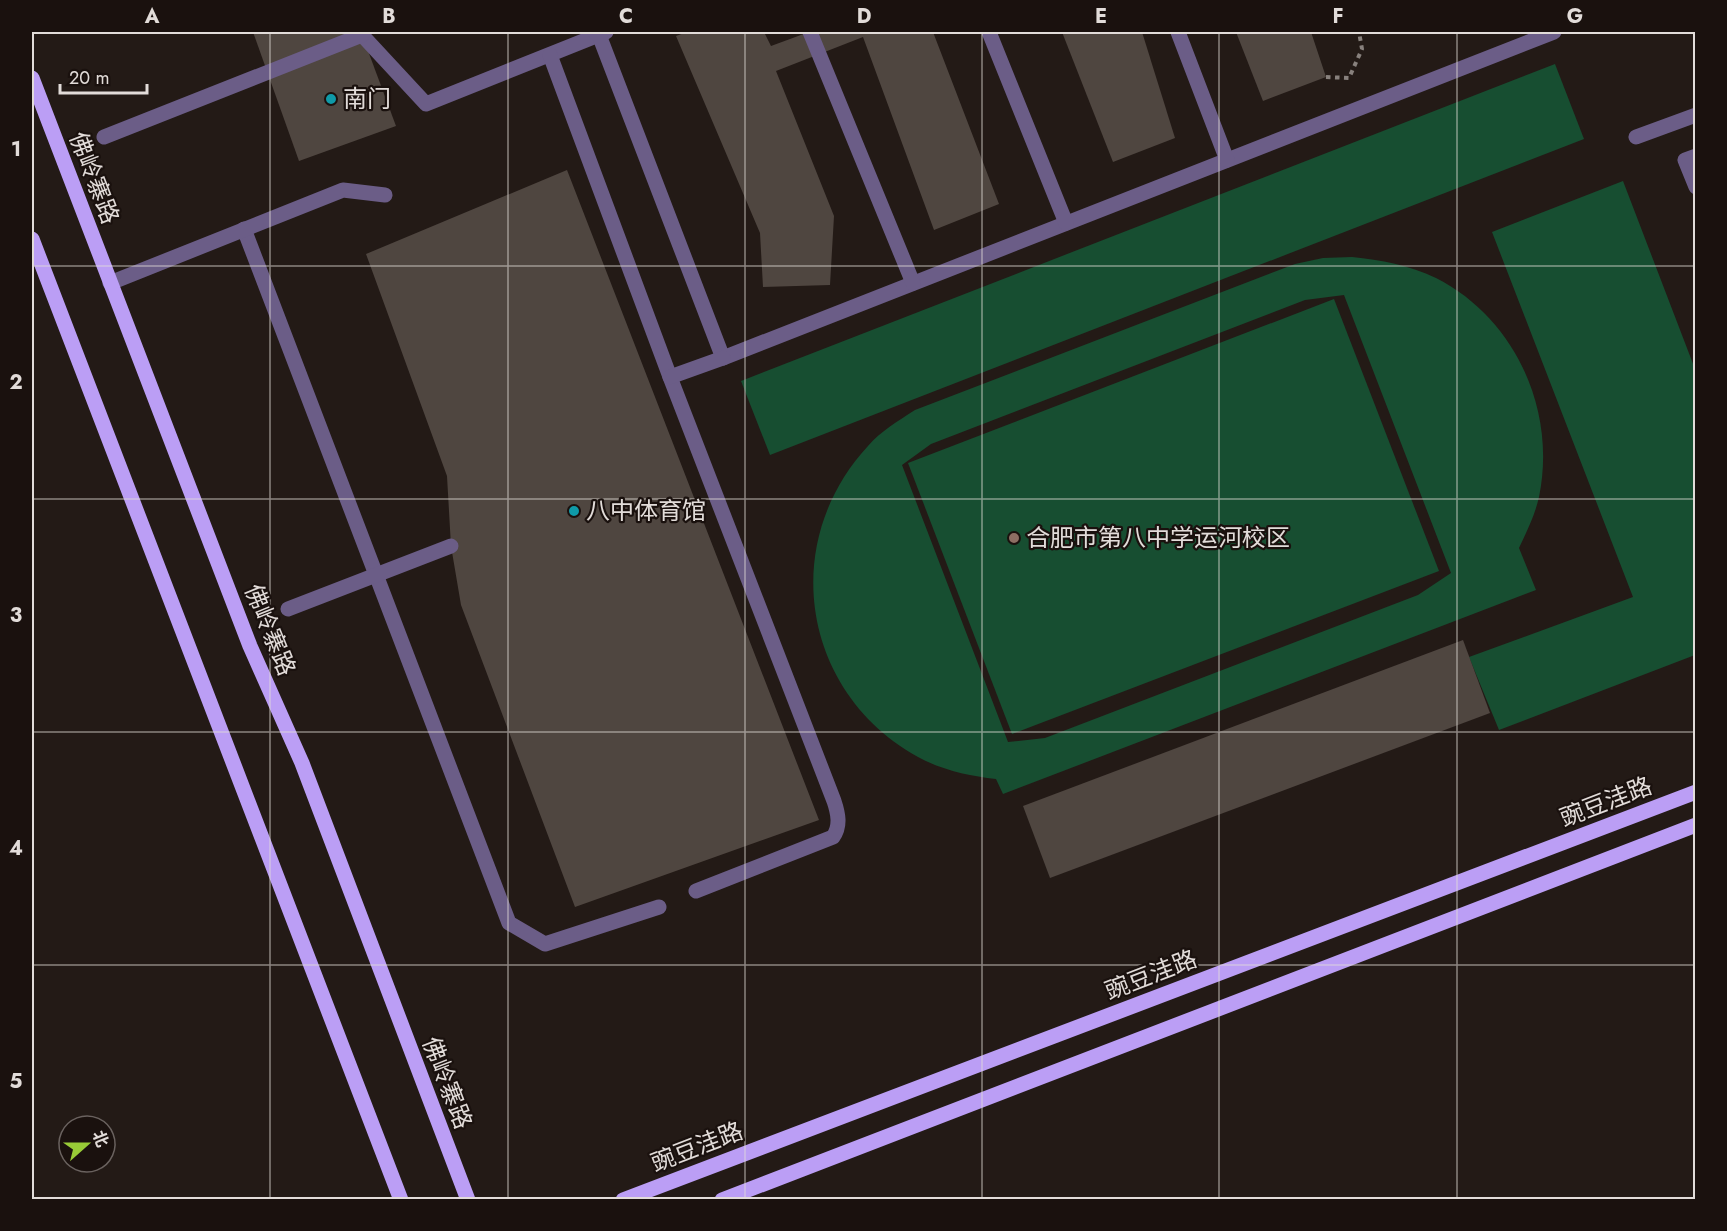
<svg xmlns="http://www.w3.org/2000/svg" width="1727" height="1231" viewBox="0 0 1727 1231" font-family="Jost,'Noto Sans SC',sans-serif">
	<style>
		.green { fill: #174e31; fill-rule: evenodd }
		.building { fill: #4f4640 }
		.lines { fill: none; stroke-linecap: round; stroke-linejoin: round }
		.path { stroke: #88817d; stroke-width: 4; stroke-dasharray: 4.5 4.5; stroke-linecap: butt }
		.minor { stroke: #6b5d87; stroke-width: 15 }
		.major { stroke: #bb9ef5; stroke-width: 15 }
		.grid { fill: none; stroke: #e2dcd9; stroke-width: 1.5; stroke-opacity: 0.55 }
		.culture-dot { fill: #0f9aa8; stroke: #1a110e; stroke-width: 2 }
		.education-dot { fill: #8d6e63; stroke: #1a110e; stroke-width: 2 }
		.labels { text-anchor: middle; stroke-width: 4.5; stroke-linejoin: round; paint-order: stroke }
		.poi-label { font-size: 24px; fill: #e2dcd9; stroke: #1a110e; text-anchor: start }
		.street-label { font-size: 24px; fill: #e2dcd9; stroke: #1a110e }
		.neatline { fill: none; stroke: #e2dcd9; stroke-width: 2 }
		.grid-label { font-size: 20px; text-anchor: middle; font-weight: bold; fill: #e2dcd9 }
	</style>
	<rect width="100%" height="100%" fill="#231a16"/>
	<g class="green">
		<path d="M 1555,64 L 1584,139 L 770,455 L 741,381 Z"/>
		<path d="M 1623,181 L 1695,369 L 1695,655 L 1499,730 L 1469,657 L 1633,597 L 1492,232 Z"/>
		<path d="M 1352,257 C 1381,260 1409,265 1436,278 C 1515,318 1557,410 1539,497 C 1535,515 1527,531 1519,548 L 1536,590 L 1003,794 L 996,779 C 969,776 942,770 918,757 C 802,693 778,543 868,446 C 881,431 898,421 915,410 L 1295,264 L 1323,258 ZM 1344,295 L 1451,573 L 1418,595 L 1045,738 L 1008,742 L 902,465 L 931,444 L 1305,300 Z"/>
		<path d="M 1334,299 L 1439,571 L 1012,734 L 908,463 Z"/>
	</g>
	<g class="building">
		<path d="M 253,32 L 361,32 L 396,126 L 299,161 Z"/>
		<path d="M 687,32 L 764,32 L 771,46 L 809,32 L 933,32 L 999,204 L 934,230 L 863,37 L 776,71 L 834,216 L 830,285 L 763,287 L 760,233 L 676,36 Z"/>
		<path d="M 1062,32 L 1142,32 L 1175,138 L 1113,162 Z"/>
		<path d="M 1236,32 L 1311,32 L 1326,77 L 1263,101 Z"/>
		<path d="M 567,170 L 819,820 L 575,907 L 461,605 L 451,546 L 447,476 L 366,254 Z"/>
		<path d="M 1463,640 L 1490,713 L 1050,878 L 1023,806 Z"/>
	</g>
	<g class="lines">
		<path class="path" d="M 1326,77 L 1349,78 L 1362,49 L 1359,32"/>
		<g class="minor">
			<path d="M 363,32 L 362,35 L 426,104 L 606,32"/>
			<path d="M 595,32 L 599,35 L 723,358 L 1554,32"/>
			<path d="M 810,32 L 913,283"/>
			<path d="M 989,32 L 1066,223"/>
			<path d="M 1178,32 L 1227,160"/>
			<path d="M 550,55 L 670,377 L 834,801 C 838,813 841,826 833,837 L 696,891"/>
			<path d="M 104,137 L 362,35"/>
			<path d="M 1636,137 L 1696,115"/>
			<path d="M 1696,156 L 1685,160 L 1696,187"/>
			<path d="M 244,229 L 509,923 L 545,944 L 659,907"/>
			<path d="M 110,283 L 343,190 L 385,195"/>
			<path d="M 670,377 L 723,358"/>
			<path d="M 288,609 L 451,546"/>
		</g>
		<g class="major">
			<path d="M 32,78 L 250,646 L 302,763 L 468,1200"/>
			<path d="M 32,239 L 401,1200"/>
			<path d="M 623,1200 L 1696,792"/>
			<path d="M 722,1200 L 1696,825"/>
		</g>
	</g>
	<path class="grid" d="M 270,32 L 270,1200M 508,32 L 508,1200M 745,32 L 745,1200M 982,32 L 982,1200M 1219,32 L 1219,1200M 1457,32 L 1457,1200M 32,266 L 1696,266M 32,499 L 1696,499M 32,732 L 1696,732M 32,965 L 1696,965"/>
	<g class="culture-dot">
		<circle cx="331" cy="99" r="6"/>
		<circle cx="574" cy="511" r="6"/>
	</g>
	<circle class="education-dot" cx="1014" cy="538" r="6"/>
	<g class="labels">
		<g class="poi-label">
			<text x="343" y="107">南门</text>
			<text x="586" y="519">八中体育馆</text>
			<text x="1026" y="546">合肥市第八中学运河校区</text>
		</g>
		<g class="street-label">
			<text transform="translate(94 178) rotate(69)" y="8">佛岭寨路</text>
			<text transform="translate(270 630) rotate(68)" y="8">佛岭寨路</text>
			<text transform="translate(1606 802) rotate(-21)" y="8">豌豆洼路</text>
			<text transform="translate(1151 975) rotate(-21)" y="8">豌豆洼路</text>
			<text transform="translate(447 1083) rotate(69)" y="8">佛岭寨路</text>
			<text transform="translate(697 1147) rotate(-21)" y="8">豌豆洼路</text>
		</g>
	</g>
	<rect width="1727" height="1231" fill="none" stroke="#1a110e" stroke-width="66"/>
	<g transform="translate(87 1144) rotate(69)"><circle r="28" fill="#1a110e" stroke="#6a625f" stroke-width="1.5"/>
	<path d="M0-4.5L10 22L0 15L-10 22Z" fill="#98cb37"/>
	<text y="-9" font-size="16" font-weight="bold" text-anchor="middle" fill="#e2dcd9">北</text>
	</g>
	<path d="M60 84v9h87v-9" fill="none" stroke="#e2dcd9" stroke-width="3"/>
	<text x="69" y="84" font-size="18" fill="#e2dcd9" stroke="#1a110e" stroke-width="4.5" paint-order="stroke">20 m</text>
	<rect x="33" y="33" width="1661" height="1165" class="neatline"/>
	<g class="grid-label">
		<text x="152" y="23">A</text>
		<text x="389" y="23">B</text>
		<text x="626" y="23">C</text>
		<text x="864" y="23">D</text>
		<text x="1101" y="23">E</text>
		<text x="1338" y="23">F</text>
		<text x="1575" y="23">G</text>
		<text x="16" y="156">1</text>
		<text x="16" y="389">2</text>
		<text x="16" y="622">3</text>
		<text x="16" y="855">4</text>
		<text x="16" y="1088">5</text>
	</g>
</svg>
